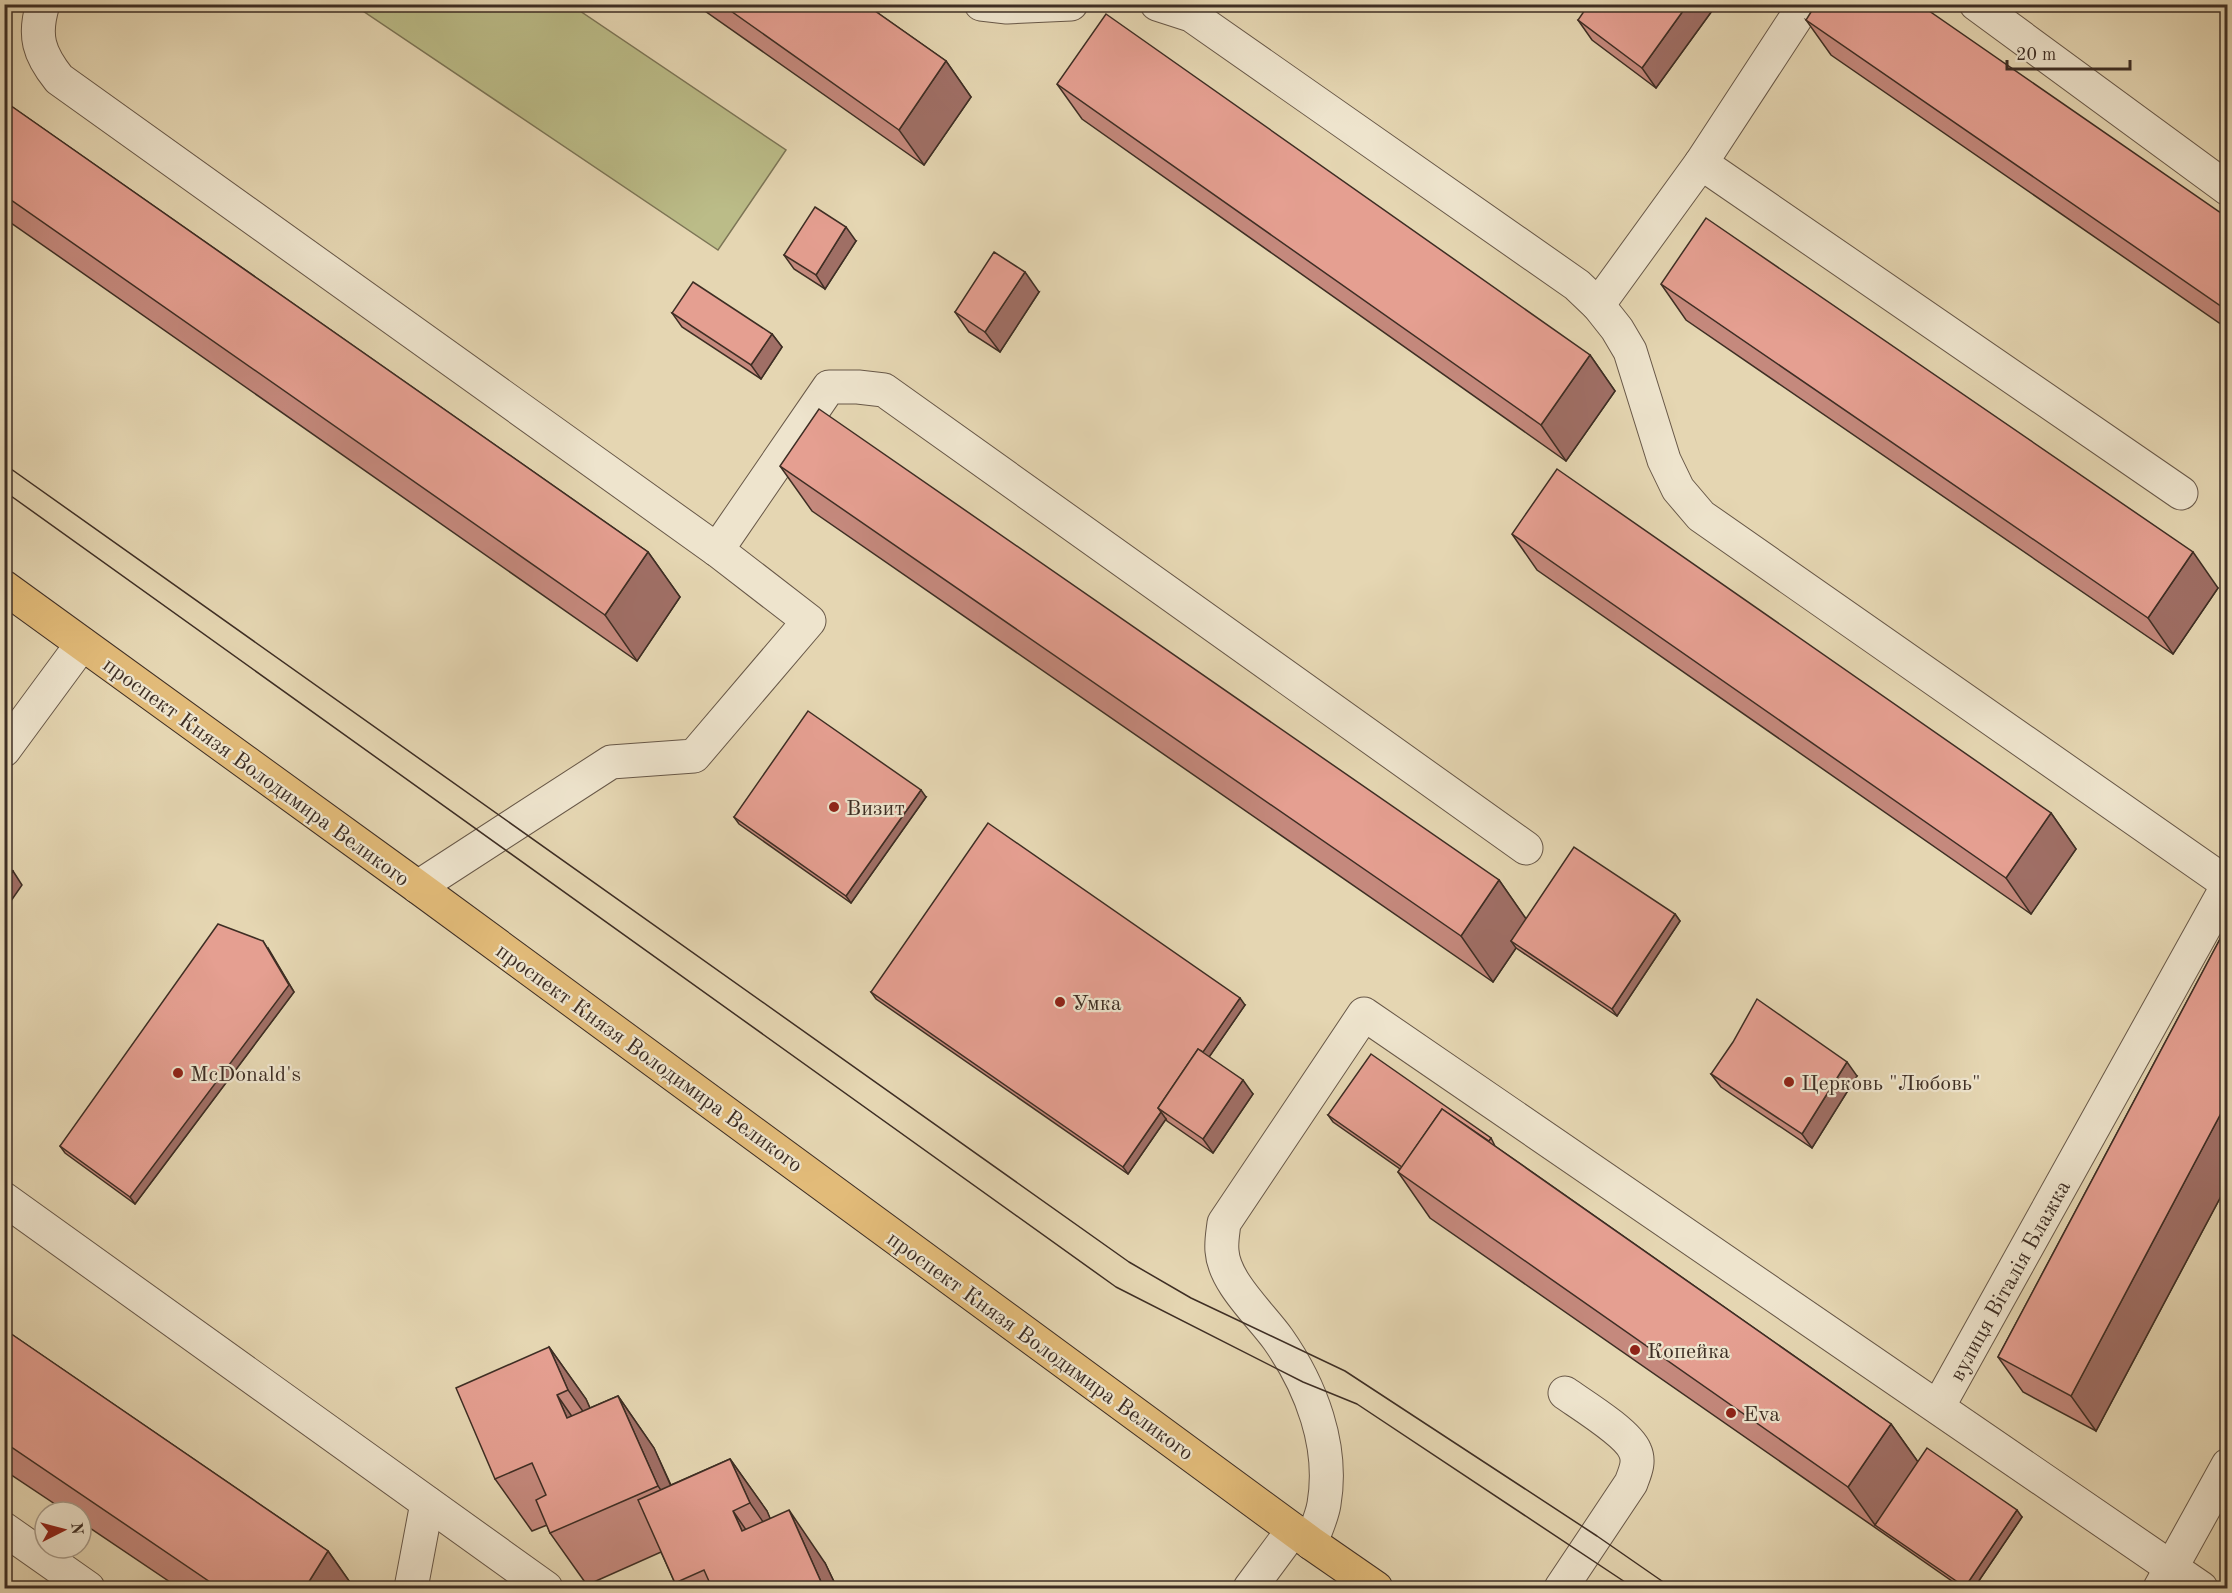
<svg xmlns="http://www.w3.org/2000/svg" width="2232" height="1593" viewBox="0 0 2232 1593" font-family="'Old Standard TT',serif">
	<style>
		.green { fill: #bbbc88; stroke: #7c7556; stroke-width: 1.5 }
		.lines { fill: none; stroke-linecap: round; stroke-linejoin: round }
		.minor-casing { stroke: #685848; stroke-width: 35 }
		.highway-casing { stroke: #3e2e24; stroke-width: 35 }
		.minor { stroke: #eee4cd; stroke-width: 33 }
		.highway { stroke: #e2bb79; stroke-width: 33 }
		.tram { stroke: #3e2e24; stroke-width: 1.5 }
		.wall { fill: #c5897d; stroke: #3e2e24; stroke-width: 1.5 }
		.shaded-wall { fill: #a06f66; stroke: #3e2e24; stroke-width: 1.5 }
		.building { fill: #e59f91; stroke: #3e2e24; stroke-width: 1.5 }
		.poi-dot { fill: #8f2418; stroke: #eee4cd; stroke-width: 2 }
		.labels { text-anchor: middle; stroke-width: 4.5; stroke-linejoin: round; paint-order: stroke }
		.street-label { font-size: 22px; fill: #3e2e24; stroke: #eee4cd }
		.poi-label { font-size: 22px; fill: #3e2e24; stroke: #eee4cd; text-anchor: start }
	</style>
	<rect width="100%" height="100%" fill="#e5d6b2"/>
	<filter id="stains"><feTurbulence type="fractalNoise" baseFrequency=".00333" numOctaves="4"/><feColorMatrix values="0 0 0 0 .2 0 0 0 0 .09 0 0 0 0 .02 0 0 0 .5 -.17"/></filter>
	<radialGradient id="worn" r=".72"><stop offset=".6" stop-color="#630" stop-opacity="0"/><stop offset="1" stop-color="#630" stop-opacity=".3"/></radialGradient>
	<path class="green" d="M 354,5 L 571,5 L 786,150 L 718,250 Z"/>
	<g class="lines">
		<defs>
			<g id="minor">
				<path d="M 43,4 C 33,36 39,54 59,79 L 717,550 L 809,621 L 694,756 L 611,762 L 418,887"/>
				<path d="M 981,4 L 1007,7 L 1071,4"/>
				<path d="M 1157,4 L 1191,15 L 1577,285 L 1598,305 L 1617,329 L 1630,351 L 1664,460 L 1678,489 L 1701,516 L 2228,884"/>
				<path d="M 1976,4 L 2228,189"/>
				<path d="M 1701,163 L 2181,493"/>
				<path d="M 1598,305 L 1701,163 L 1805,4"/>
				<path d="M 717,550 L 829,387 L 858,387 L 884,390 L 1526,848"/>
				<path d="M 4,750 L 82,644"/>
				<path d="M 4,1199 L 546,1588"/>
				<path d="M 1938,1407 L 2228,885"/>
				<path d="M 4,1529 L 88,1588"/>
				<path d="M 1311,1543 C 1315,1531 1322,1517 1324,1504 C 1334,1446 1311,1386 1278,1339 C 1260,1314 1224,1282 1222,1251 C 1221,1242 1223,1232 1224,1223 L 1364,1014 L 2201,1588"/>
				<path d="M 411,1588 L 427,1503"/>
				<path d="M 1250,1588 L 1293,1530"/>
				<path d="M 1561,1588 L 1631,1483 C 1635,1472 1640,1462 1635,1451 C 1628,1433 1582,1405 1565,1393"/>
				<path d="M 2160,1588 L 2228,1465"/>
			</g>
			<path id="highway" d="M 4,587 L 418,887 L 1311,1543 L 1376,1588"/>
		</defs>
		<use href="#minor" class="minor-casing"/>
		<use href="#highway" class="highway-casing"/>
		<use href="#minor" class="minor"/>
		<use href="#highway" class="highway"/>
		<g class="tram">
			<path d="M 4,464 L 1129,1262 L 1191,1298 L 1345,1371 L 1597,1536 L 1672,1588"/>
			<path d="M 4,491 L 1116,1287 L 1303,1382 L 1357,1404 L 1634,1588"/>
		</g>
	</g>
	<g class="wall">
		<path d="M 695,4 L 865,4 L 946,61 L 971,97 L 924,165 Z"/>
		<path d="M 1717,4 L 1656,88 L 1592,40 L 1578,20 Z"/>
		<path d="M 1806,20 L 2228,218 L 2228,329 L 1831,55 Z"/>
		<path d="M 1057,84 L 1590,355 L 1615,391 L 1566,461 L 1082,119 Z"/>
		<path d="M 4,101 L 648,552 L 680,597 L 637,661 L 4,218 Z"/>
		<path d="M 856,241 L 825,289 L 794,269 L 784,255 Z"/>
		<path d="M 1661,284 L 2218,588 L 2173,654 L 1686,320 Z"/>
		<path d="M 1039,292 L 1000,352 L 969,332 L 955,312 Z"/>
		<path d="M 672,313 L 772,334 L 782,347 L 761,379 L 682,327 Z"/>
		<path d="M 780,466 L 1499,880 L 1526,919 L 1675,914 L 1680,921 L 1617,1016 L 1516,948 L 1493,982 L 812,511 Z"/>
		<path d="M 1512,534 L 2051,813 L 2076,849 L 2031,914 L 1537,570 Z"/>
		<path d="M 926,797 L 851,903 L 739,824 L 734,817 Z"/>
		<path d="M 2228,924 L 2228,1183 L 2096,1431 L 2023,1392 L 1998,1357 Z"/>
		<path d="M 268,948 L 294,992 L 135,1204 L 65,1153 L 60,1146 Z"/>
		<path d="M 871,992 L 1245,1005 L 1209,1057 L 1253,1094 L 1213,1153 L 1167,1121 L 1166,1119 L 1128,1174 L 876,999 Z"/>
		<path d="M 1711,1074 L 1857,1076 L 1812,1148 L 1721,1087 Z"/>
		<path d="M 1328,1115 L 1491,1138 L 1495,1146 L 1891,1424 L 1918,1462 L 2022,1517 L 1974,1588 L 1962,1588 L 1430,1218 L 1398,1172 L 1400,1169 L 1333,1122 Z"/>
		<path d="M 4,1329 L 328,1551 L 354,1588 L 179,1588 L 81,1522 L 81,1512 L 67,1512 L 4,1470 Z"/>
		<path d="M 549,1347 L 586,1399 L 590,1408 L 618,1396 L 654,1448 L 671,1485 L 730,1459 L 767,1511 L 770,1519 L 825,1563 L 837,1588 L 679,1588 L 675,1583 L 661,1552 L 587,1585 L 550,1533 L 547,1525 L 532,1531 L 495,1479 Z"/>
	</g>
	<g class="shaded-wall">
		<path d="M 1688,4 L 1717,4 L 1656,88 L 1642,68 Z"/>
		<path d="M 946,61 L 971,97 L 924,165 L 899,130 Z"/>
		<path d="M 846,227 L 856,241 L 825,289 L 816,275 Z"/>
		<path d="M 1025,272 L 1039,292 L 1000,352 L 985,332 Z"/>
		<path d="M 772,334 L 782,347 L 761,379 L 751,365 Z"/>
		<path d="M 1590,355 L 1615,391 L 1566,461 L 1541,425 Z"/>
		<path d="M 648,552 L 680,597 L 637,661 L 605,615 Z"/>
		<path d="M 2193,552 L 2218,588 L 2173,654 L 2148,618 Z"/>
		<path d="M 921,790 L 926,797 L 851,903 L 846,896 Z"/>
		<path d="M 2051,813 L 2076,849 L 2031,914 L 2006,878 Z"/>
		<path d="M 13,871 L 22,885 L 4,911 L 4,883 Z"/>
		<path d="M 1499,880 L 1531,926 L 1511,941 L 1516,948 L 1493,982 L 1461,936 Z"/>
		<path d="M 1675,914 L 1680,921 L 1617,1016 L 1612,1009 Z"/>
		<path d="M 263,941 L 294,992 L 135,1204 L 130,1197 Z"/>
		<path d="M 1240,998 L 1245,1005 L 1169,1115 L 1162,1111 Z"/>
		<path d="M 1847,1062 L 1857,1076 L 1812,1148 L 1802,1134 Z"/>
		<path d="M 1243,1080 L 1253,1094 L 1213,1153 L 1203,1139 Z"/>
		<path d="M 2228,1100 L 2228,1183 L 2096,1431 L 2071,1396 Z"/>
		<path d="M 1161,1112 L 1166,1119 L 1128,1174 L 1123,1167 Z"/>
		<path d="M 549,1347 L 586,1399 L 605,1443 L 568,1390 Z"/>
		<path d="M 557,1395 L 594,1448 L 567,1418 Z"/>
		<path d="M 618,1396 L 654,1448 L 694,1538 L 658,1486 Z"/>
		<path d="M 1891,1424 L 1923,1469 L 1875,1525 L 1848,1487 Z"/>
		<path d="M 730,1459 L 767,1511 L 786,1555 L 750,1503 Z"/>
		<path d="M 789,1510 L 825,1563 L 837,1588 L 825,1588 L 822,1584 Z"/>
		<path d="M 2017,1510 L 2022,1517 L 1974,1588 L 1966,1588 L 1965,1587 Z"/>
		<path d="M 733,1511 L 769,1563 L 742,1531 Z"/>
		<path d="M 328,1551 L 354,1588 L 305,1588 Z"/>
	</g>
	<g class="building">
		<path d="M 721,4 L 865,4 L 946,61 L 899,130 Z"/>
		<path d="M 1589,4 L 1688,4 L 1642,68 L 1578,20 Z"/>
		<path d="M 1816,4 L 1919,4 L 2228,218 L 2228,311 L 1806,20 Z"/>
		<path d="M 1106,14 L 1590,355 L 1541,425 L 1057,84 Z"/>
		<path d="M 4,101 L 648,552 L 605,615 L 4,195 Z"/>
		<path d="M 815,207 L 846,227 L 816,275 L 784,255 Z"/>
		<path d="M 1706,218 L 2193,552 L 2148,618 L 1661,284 Z"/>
		<path d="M 994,252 L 1025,272 L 985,332 L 955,312 Z"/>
		<path d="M 693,282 L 772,334 L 751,365 L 672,313 Z"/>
		<path d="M 819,409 L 1499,880 L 1461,936 L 780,466 Z"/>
		<path d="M 1557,469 L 2051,813 L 2006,878 L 1512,534 Z"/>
		<path d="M 808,711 L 921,790 L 846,896 L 734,817 Z"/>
		<path d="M 988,823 L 1240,998 L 1203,1052 L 1198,1049 L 1158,1108 L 1161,1112 L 1123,1167 L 871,992 Z"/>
		<path d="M 1574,847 L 1675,914 L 1612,1009 L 1511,941 Z"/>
		<path d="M 4,865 L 13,871 L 4,883 Z"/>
		<path d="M 218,924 L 263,941 L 289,985 L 130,1197 L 60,1146 Z"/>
		<path d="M 2228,924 L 2228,1100 L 2071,1396 L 1998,1357 Z"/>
		<path d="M 1757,999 L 1847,1062 L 1802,1134 L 1711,1074 L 1733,1042 Z"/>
		<path d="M 1198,1049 L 1243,1080 L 1203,1139 L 1158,1108 Z"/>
		<path d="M 1371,1054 L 1491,1138 L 1489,1141 L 1442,1109 L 1402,1167 L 1328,1115 Z"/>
		<path d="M 1442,1109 L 1891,1424 L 1848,1487 L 1398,1172 Z"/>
		<path d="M 4,1329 L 328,1551 L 305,1588 L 219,1588 L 4,1442 Z"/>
		<path d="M 549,1347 L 568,1390 L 557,1395 L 567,1418 L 618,1396 L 658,1486 L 550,1533 L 536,1500 L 546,1495 L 532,1463 L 495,1479 L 456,1388 Z"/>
		<path d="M 1927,1448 L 2017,1510 L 1965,1587 L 1875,1525 Z"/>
		<path d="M 730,1459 L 750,1503 L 733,1511 L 742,1531 L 789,1510 L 822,1584 L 812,1588 L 712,1588 L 704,1570 L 675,1583 L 638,1500 Z"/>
	</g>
	<g class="poi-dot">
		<circle cx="834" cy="807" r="6"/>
		<circle cx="1060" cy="1002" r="6"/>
		<circle cx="178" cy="1073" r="6"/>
		<circle cx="1789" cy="1082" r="6"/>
		<circle cx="1635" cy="1350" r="6"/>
		<circle cx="1731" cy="1413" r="6"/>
	</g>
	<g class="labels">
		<g class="street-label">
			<text transform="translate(257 771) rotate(36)" y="8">проспект Князя Володимира Великого</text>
			<text transform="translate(650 1057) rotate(36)" y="8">проспект Князя Володимира Великого</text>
			<text transform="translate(2009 1280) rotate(-61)" y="8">вулиця Віталія Блажка</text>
			<text transform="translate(1041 1345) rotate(36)" y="8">проспект Князя Володимира Великого</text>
		</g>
		<g class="poi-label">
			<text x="846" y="815">Визит</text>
			<text x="1072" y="1010">Умка</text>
			<text x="190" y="1081">McDonald's</text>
			<text x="1801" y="1090">Церковь "Любовь"</text>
			<text x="1647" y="1358">Копейка</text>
			<text x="1743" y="1421">Eva</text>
		</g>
	</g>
	<rect width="2232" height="1593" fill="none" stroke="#e5d6b2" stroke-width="24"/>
	<rect x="6" y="6" width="2220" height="1581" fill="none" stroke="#3e2e24" stroke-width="3"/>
	<rect x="12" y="12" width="2208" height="1569" fill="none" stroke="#3e2e24" stroke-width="1.5"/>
	<g transform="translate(63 1530) rotate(84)"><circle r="28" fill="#eee4cd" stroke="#a89b89" stroke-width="1.5"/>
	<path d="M0-4.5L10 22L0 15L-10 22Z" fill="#8f2418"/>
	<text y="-9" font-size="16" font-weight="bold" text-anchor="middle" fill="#3e2e24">N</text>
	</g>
	<path d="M2007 60v9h123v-9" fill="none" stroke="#3e2e24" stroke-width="3"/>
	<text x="2016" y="60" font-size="18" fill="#3e2e24" stroke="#eee4cd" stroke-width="4.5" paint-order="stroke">20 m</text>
	<rect width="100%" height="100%" filter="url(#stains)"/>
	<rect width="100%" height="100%" fill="url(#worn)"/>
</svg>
